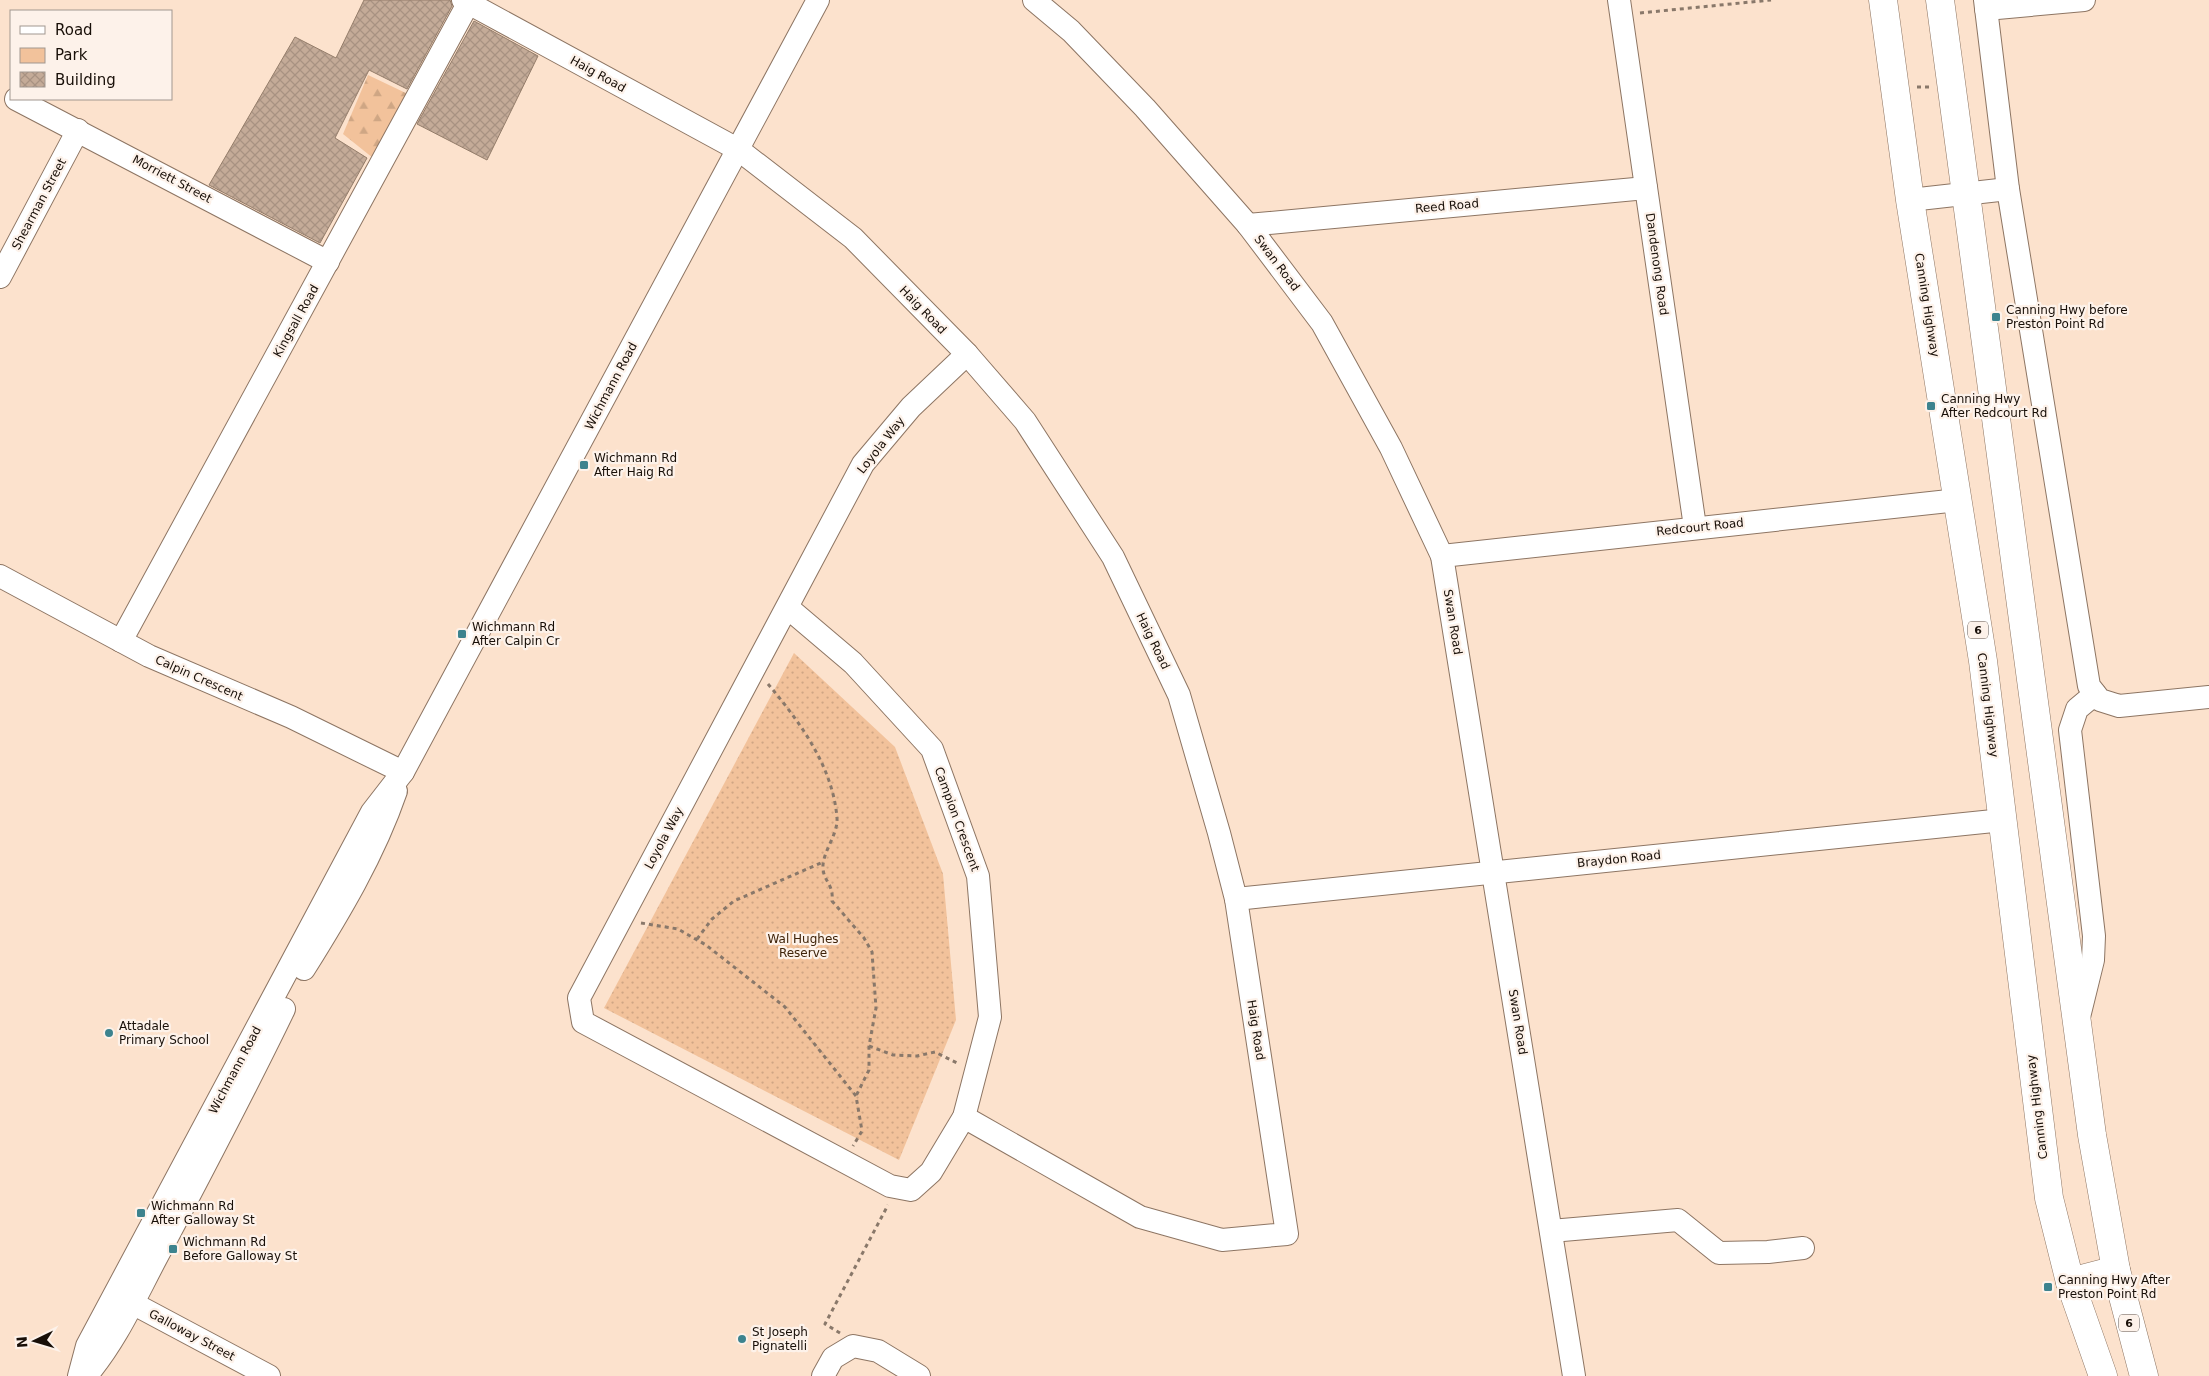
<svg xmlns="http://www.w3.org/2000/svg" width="2209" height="1376" viewBox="0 0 2209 1376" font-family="'DejaVu Sans',sans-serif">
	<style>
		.green { fill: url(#green-dots) }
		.forest { fill: url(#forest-firs) }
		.building { fill: url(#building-cross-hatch); stroke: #947d6a }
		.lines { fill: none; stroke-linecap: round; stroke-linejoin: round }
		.minor-casing { stroke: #8d7563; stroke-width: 24 }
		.highway-casing { stroke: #8d7563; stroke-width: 29 }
		.path { stroke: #89786a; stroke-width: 3; stroke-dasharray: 4 4; stroke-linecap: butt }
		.minor { stroke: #fff; stroke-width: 22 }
		.highway { stroke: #fff; stroke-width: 28 }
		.poi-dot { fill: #3d838e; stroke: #fdf2ea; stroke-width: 2 }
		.labels { text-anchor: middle; stroke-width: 4.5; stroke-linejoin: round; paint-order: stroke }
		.shield { fill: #fdf2ea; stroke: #5d534c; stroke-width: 1 }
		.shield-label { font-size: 11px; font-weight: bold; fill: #180f08 }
		.street-label { font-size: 12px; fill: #180f08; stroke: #fdf2ea }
		.poi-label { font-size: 12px; fill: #180f08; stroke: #fdf2ea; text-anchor: start }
		.park-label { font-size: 12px; fill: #3f2309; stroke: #fdf2ea }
	</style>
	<defs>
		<pattern id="green-dots" width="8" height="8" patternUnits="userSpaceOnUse" patternTransform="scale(1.25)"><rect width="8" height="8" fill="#f2c29b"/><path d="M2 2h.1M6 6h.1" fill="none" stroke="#cfa684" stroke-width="1.8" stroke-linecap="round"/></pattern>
		<pattern id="forest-firs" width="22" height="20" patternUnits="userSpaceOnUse" patternTransform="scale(1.25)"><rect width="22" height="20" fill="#f2c29b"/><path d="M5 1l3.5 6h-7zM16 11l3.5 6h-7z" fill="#cfa684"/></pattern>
		<pattern id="building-cross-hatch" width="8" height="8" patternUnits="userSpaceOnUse" patternTransform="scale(1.25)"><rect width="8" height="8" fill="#c4ab98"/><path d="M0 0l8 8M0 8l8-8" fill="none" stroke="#a89282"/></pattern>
	</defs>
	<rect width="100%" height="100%" fill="#fce2cd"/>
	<path class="green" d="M 794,653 L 895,747 L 943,874 L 956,1020 L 899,1160 L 604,1008 Z"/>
	<path class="forest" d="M 368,75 L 412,96 L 378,162 L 343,134 Z"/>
	<g class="building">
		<path d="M 364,0 L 450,0 L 452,6 L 407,89 L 369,70 L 335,138 L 367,158 L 320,243 L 209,185 L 295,37 L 336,58 Z"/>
		<path d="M 474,21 L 538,56 L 487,160 L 417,124 Z"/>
	</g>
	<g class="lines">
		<defs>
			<g id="minor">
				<path d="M 463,0 L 739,150 L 853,238 L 967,354 L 1025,421 L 1113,557 L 1179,695 L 1219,833 L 1236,899 L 1287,1234 L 1222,1240 L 1140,1217 L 964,1117"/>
				<path d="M 1034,0 L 1071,31 L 1145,108 L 1248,225 L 1322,323 L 1391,448 L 1442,556 L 1574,1376"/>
				<path d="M 1619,0 L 1695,527"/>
				<path d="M 1985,0 L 2008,189 L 2089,686 L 2100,700 L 2119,706 L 2209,697"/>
				<path d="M 1986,9 L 2084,0"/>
				<path d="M 16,99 L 328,262"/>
				<path d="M 1910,200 L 2008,189"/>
				<path d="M 1248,225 L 1646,188"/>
				<path d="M 0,277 L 78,130"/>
				<path d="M 1442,556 L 1958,500"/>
				<path d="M 0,576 L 149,656 L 291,717 L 403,772"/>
				<path d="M 787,607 L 853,663 L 932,749 L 978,876 L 990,1017 L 964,1117 L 931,1172 L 911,1190 L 890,1186 L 583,1022 L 579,998 L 863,464 L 911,407 L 967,354"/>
				<path d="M 121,641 L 470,0"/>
				<path d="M 1236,899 L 2003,820"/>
				<path d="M 304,969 C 339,913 374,855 396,791"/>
				<path d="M 2078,1021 L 2093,960 L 2094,936 L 2070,730 L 2077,709 L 2095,694"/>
				<path d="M 1551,1231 L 1678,1220 L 1719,1253 L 1768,1252 L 1803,1248"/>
				<path d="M 119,1296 L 269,1376"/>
				<path d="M 79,1376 L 87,1346 L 372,812 L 403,772 L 818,0"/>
				<path d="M 86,1376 C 118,1339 138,1291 161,1249 C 203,1169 245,1090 284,1009"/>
				<path d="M 823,1376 L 833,1358 L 853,1346 L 878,1351 L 919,1376"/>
			</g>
			<g id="highway">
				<path d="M 1883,0 L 1910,200 L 1983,661 L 2049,1198 L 2070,1282 L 2103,1376"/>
				<path d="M 1940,0 L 2092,1135 L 2116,1270 L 2144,1376"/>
				<path d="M 2070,1282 L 2116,1270"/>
			</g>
		</defs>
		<use href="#minor" class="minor-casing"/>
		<use href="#highway" class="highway-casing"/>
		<g class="path">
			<path d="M 1640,13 L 1771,0"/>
			<path d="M 1917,87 L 1931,87"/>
			<path d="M 768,684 C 800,722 833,767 837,818 C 838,834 824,850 823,865 C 822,881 834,883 832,901 L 864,938 L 872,952 L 876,1008 L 869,1046 L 869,1070 L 856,1096"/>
			<path d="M 641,923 L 678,929 L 706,945 L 785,1007 L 856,1096 L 862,1131 L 853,1146"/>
			<path d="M 697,939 L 712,919 L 734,901 L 823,862"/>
			<path d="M 869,1046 L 893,1055 L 917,1056 L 935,1052 L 959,1064"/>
			<path d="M 840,1333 L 825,1324 L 888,1205"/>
		</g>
		<use href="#minor" class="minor"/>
		<use href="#highway" class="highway"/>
	</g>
	<g class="poi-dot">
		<rect x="1991" y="312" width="10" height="10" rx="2.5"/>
		<rect x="1926" y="401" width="10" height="10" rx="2.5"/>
		<rect x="579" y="460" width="10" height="10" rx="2.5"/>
		<rect x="457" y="629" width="10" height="10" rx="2.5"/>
		<circle cx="109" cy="1033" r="5"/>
		<rect x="136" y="1208" width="10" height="10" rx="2.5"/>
		<rect x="168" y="1244" width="10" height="10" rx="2.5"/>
		<rect x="2043" y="1282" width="10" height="10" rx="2.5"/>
		<circle cx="742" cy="1339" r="5"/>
	</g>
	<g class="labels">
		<g class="shield">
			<rect x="1968" y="621.5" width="20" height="17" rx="4"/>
			<rect x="2119" y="1314.5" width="20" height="17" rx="4"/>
		</g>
		<g class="shield-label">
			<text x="1978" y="634">6</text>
			<text x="2129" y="1327">6</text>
		</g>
		<g class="street-label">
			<text transform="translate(598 74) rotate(29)" y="4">Haig Road</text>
			<text transform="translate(172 179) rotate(28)" y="4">Morriett Street</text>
			<text transform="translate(39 204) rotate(-62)" y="4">Shearman Street</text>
			<text transform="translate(1447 206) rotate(-5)" y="4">Reed Road</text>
			<text transform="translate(1277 263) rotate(53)" y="4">Swan Road</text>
			<text transform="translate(1657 264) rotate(82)" y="4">Dandenong Road</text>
			<text transform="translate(1927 305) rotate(81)" y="4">Canning Highway</text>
			<text transform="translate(923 310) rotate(46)" y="4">Haig Road</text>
			<text transform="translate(296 321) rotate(-61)" y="4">Kingsall Road</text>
			<text transform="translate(611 386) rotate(-62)" y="4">Wichmann Road</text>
			<text transform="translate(881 445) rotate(-52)" y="4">Loyola Way</text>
			<text transform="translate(1700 527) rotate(-6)" y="4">Redcourt Road</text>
			<text transform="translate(1453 622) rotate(81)" y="4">Swan Road</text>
			<text transform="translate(1153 641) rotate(64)" y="4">Haig Road</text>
			<text transform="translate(199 678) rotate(24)" y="4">Calpin Crescent</text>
			<text transform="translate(1988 705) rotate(83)" y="4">Canning Highway</text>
			<text transform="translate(957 819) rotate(70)" y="4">Campion Crescent</text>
			<text transform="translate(664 838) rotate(-62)" y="4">Loyola Way</text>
			<text transform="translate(1619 859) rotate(-6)" y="4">Braydon Road</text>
			<text transform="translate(1518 1022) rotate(81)" y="4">Swan Road</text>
			<text transform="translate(1256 1030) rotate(81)" y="4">Haig Road</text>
			<text transform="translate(235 1070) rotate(-62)" y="4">Wichmann Road</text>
			<text transform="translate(2037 1107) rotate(-97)" y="4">Canning Highway</text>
			<text transform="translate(192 1335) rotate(28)" y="4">Galloway Street</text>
		</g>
		<g class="poi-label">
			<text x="2006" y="314">Canning Hwy before<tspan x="2006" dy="14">Preston Point Rd</tspan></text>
			<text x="1941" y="403">Canning Hwy<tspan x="1941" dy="14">After Redcourt Rd</tspan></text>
			<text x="594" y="462">Wichmann Rd<tspan x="594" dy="14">After Haig Rd</tspan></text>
			<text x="472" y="631">Wichmann Rd<tspan x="472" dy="14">After Calpin Cr</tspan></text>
			<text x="119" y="1030">Attadale<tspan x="119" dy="14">Primary School</tspan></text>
			<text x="151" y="1210">Wichmann Rd<tspan x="151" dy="14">After Galloway St</tspan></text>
			<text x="183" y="1246">Wichmann Rd<tspan x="183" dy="14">Before Galloway St</tspan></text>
			<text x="2058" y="1284">Canning Hwy After<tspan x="2058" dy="14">Preston Point Rd</tspan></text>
			<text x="752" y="1336">St Joseph<tspan x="752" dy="14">Pignatelli</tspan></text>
		</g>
		<g class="park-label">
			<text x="803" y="943">Wal Hughes<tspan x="803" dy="14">Reserve</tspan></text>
		</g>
	</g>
	<rect x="10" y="10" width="162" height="90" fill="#fdf2ea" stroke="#a19790"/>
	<rect x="20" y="26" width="25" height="8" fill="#ffffff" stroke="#a19790"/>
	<text x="55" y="35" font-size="15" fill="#180f08">Road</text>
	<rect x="20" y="48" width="25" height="15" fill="#f2c29b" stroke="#a19790"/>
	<text x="55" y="60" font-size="15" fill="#180f08">Park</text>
	<rect x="20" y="72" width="25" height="15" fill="url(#building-cross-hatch)" stroke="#a19790"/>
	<text x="55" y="85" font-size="15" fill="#180f08">Building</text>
	<g transform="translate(35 1341) rotate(265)" stroke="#fdf2ea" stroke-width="4" paint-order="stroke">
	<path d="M0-4L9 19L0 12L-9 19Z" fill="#180f08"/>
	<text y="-8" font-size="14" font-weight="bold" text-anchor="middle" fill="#180f08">N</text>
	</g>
</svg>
